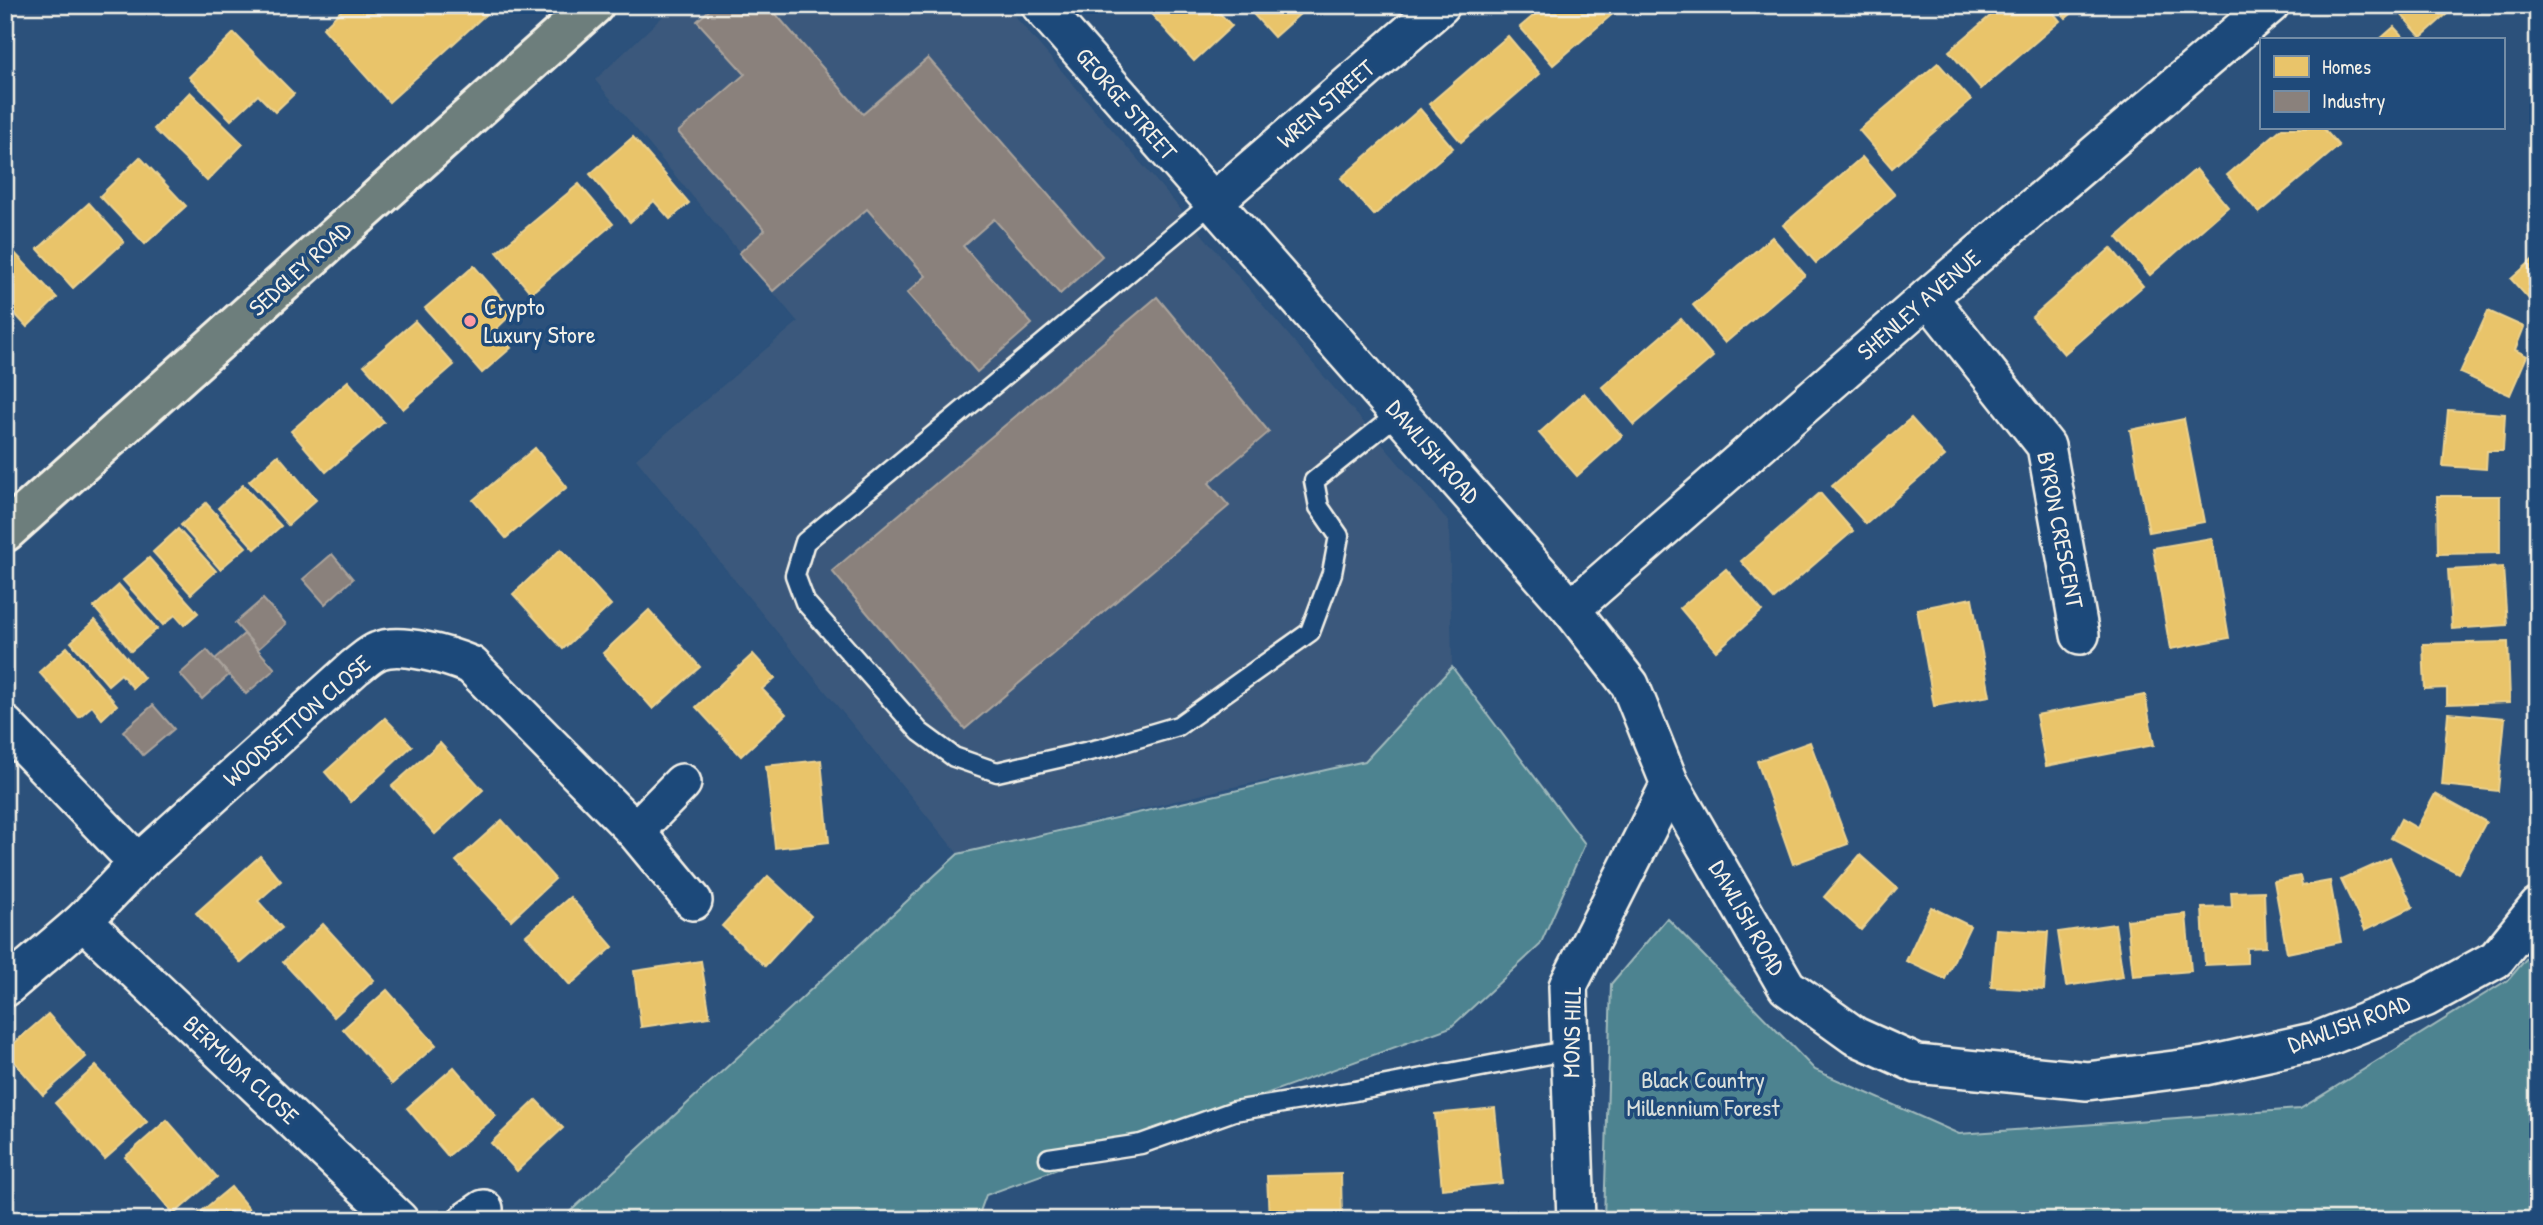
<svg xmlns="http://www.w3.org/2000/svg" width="2543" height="1225" viewBox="0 0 2543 1225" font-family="'Patrick Hand',sans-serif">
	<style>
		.built { fill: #3b597c }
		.green { fill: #4e8390; stroke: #a1babc; stroke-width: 2 }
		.homes { fill: #e9c46a; stroke: #ecd290; stroke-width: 2 }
		.industry { fill: #8a817c; stroke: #aaa39c; stroke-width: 2 }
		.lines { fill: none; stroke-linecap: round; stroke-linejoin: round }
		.service-casing { stroke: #f4f1e8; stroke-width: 23 }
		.minor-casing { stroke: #f4f1e8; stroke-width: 42 }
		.primary-casing { stroke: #f4f1e8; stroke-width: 44 }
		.service { stroke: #1f4a7a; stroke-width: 18 }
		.minor { stroke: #1f4a7a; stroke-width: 37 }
		.primary { stroke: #6d7e7c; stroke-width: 38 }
		.poi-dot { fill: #ff9aa2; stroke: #1f4a7a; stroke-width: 2.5 }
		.labels { text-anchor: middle; stroke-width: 7; stroke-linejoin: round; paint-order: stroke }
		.street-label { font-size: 24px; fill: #f4f1e8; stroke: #1f4a7a }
		.poi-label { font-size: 24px; fill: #f4f1e8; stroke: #1f4a7a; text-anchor: start }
		.park-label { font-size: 24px; fill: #dbe0db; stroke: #1f4a7a }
	</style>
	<rect width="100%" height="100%" fill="#2c517b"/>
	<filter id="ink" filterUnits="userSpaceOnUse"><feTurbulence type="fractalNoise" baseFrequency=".0143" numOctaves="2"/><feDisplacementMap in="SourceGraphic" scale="14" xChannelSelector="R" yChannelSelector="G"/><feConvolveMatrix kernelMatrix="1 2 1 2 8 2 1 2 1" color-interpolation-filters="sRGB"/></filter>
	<g filter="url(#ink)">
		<path class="built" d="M 675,5 L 1005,5 L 1449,522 L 1452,667 L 1365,761 L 1228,788 L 958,854 L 636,459 L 798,322 L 595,80 Z"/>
		<g class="green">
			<path d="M 1452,667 L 1585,844 L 1540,945 L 1451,1027 L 986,1195 L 977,1220 L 561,1220 L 958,854 L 1365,761 Z"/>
			<path d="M 1667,918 L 1815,1070 L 1959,1134 L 2300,1109 L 2509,979 L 2538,945 L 2538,1220 L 1604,1220 L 1611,984 Z"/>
		</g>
		<g class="homes">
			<path d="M 347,5 L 496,5 L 389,102 L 323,28 Z"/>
			<path d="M 1143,5 L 1212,5 L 1232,26 L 1194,61 Z"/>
			<path d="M 1245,5 L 1310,5 L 1274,37 Z"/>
			<path d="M 1546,5 L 1623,5 L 1553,65 L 1520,27 Z"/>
			<path d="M 2003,5 L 2047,5 L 2060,21 L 1981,89 L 1949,51 Z"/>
			<path d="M 2055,5 L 2082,5 L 2066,18 Z"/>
			<path d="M 2393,5 L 2457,5 L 2421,37 Z"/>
			<path d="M 2394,27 L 2406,40 L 2379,40 Z"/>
			<path d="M 234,33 L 294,94 L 275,112 L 258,95 L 231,120 L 189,77 Z"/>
			<path d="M 1508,36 L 1540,74 L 1461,142 L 1429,104 Z"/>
			<path d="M 1938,63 L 1971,100 L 1892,168 L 1859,130 Z"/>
			<path d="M 190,92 L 243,144 L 207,181 L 154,129 Z"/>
			<path d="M 1420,109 L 1453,148 L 1374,215 L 1341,178 Z"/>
			<path d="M 2282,128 L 2323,128 L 2339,146 L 2259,213 L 2227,175 Z"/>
			<path d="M 633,137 L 689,203 L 670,219 L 654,201 L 630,222 L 590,174 Z"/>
			<path d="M 140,157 L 186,206 L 145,244 L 100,196 Z"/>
			<path d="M 1862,157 L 1895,195 L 1816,263 L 1783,225 Z"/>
			<path d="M 2196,169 L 2228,207 L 2150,275 L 2117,237 Z"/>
			<path d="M 579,184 L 613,224 L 531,293 L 497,252 Z"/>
			<path d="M 89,203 L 124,242 L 73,288 L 38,249 Z"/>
			<path d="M 1772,237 L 1805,275 L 1725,343 L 1693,305 Z"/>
			<path d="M 2111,248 L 2143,286 L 2064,354 L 2032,317 Z"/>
			<path d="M 12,250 L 57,298 L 27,327 L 14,313 L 5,321 L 5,257 Z"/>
			<path d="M 2538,255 L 2538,309 L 2511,279 Z"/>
			<path d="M 474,266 L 514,312 L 495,330 L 511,348 L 482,373 L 425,308 Z"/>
			<path d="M 2488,311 L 2524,327 L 2515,350 L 2527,356 L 2510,395 L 2460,373 Z"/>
			<path d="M 1681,319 L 1713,357 L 1634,425 L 1602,387 Z"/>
			<path d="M 415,321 L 454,365 L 403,409 L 364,365 Z"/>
			<path d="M 348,381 L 384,422 L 326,472 L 291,431 Z"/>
			<path d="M 1584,393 L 1622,436 L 1577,476 L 1539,433 Z"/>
			<path d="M 2448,410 L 2505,414 L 2503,451 L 2487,451 L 2486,469 L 2443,466 Z"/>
			<path d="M 1911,418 L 1945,456 L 1866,524 L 1832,486 Z"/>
			<path d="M 2184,419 L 2204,522 L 2149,532 L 2130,430 Z"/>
			<path d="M 535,448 L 567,487 L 506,538 L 473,500 Z"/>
			<path d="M 278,455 L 316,500 L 288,525 L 249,481 Z"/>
			<path d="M 243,485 L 281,526 L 255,549 L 218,508 Z"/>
			<path d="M 1820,493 L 1853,531 L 1774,599 L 1741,561 Z"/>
			<path d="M 2437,496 L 2500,496 L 2500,553 L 2438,554 Z"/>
			<path d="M 206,503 L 246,547 L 220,569 L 181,525 Z"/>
			<path d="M 178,529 L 216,571 L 191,594 L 153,552 Z"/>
			<path d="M 2212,538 L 2229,638 L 2170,649 L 2153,548 Z"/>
			<path d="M 561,549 L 611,605 L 563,649 L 513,594 Z"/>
			<path d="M 149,558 L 198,613 L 184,625 L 175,615 L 163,625 L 123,580 Z"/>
			<path d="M 2503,567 L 2507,625 L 2452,629 L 2448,570 Z"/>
			<path d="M 1726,569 L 1762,611 L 1716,651 L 1680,608 Z"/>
			<path d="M 119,585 L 157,629 L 131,651 L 94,607 Z"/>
			<path d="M 1972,598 L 1990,696 L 1934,706 L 1917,609 Z"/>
			<path d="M 649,610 L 700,667 L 653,709 L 603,653 Z"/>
			<path d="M 95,620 L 144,678 L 133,688 L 121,674 L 108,685 L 71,642 Z"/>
			<path d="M 2508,642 L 2510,702 L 2447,704 L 2447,688 L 2425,689 L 2423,644 Z"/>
			<path d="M 67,647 L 117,705 L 102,719 L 92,706 L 79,717 L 39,672 Z"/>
			<path d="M 753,654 L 775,678 L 762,689 L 786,714 L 741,756 L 696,707 Z"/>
			<path d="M 2145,695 L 2154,745 L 2046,766 L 2036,715 Z"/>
			<path d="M 2448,713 L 2505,718 L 2498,791 L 2442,785 Z"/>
			<path d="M 385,718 L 412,746 L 351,802 L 325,772 Z"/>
			<path d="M 1810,742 L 1848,844 L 1793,864 L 1757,761 Z"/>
			<path d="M 440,743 L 483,790 L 435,834 L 392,786 Z"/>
			<path d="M 821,760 L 829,842 L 775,848 L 766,766 Z"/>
			<path d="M 2435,794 L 2486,822 L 2458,873 L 2391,838 L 2401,819 L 2417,828 Z"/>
			<path d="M 502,820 L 555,879 L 511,920 L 456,861 Z"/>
			<path d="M 1860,855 L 1897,888 L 1861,930 L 1824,897 Z"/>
			<path d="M 260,856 L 281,881 L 258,901 L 282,928 L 241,963 L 196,913 Z"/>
			<path d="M 2390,858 L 2413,907 L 2365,930 L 2341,880 Z"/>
			<path d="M 768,876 L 811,916 L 765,966 L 722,926 Z"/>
			<path d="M 2300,876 L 2302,886 L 2330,881 L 2341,942 L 2287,953 L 2274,881 Z"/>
			<path d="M 2264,891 L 2266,947 L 2247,948 L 2247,963 L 2205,965 L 2202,908 L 2232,907 L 2231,892 Z"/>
			<path d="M 570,897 L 613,947 L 570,985 L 526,935 Z"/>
			<path d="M 1931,907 L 1970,926 L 1945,979 L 1906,961 Z"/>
			<path d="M 2186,914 L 2191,971 L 2133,976 L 2127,920 Z"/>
			<path d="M 323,924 L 374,980 L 334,1017 L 283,962 Z"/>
			<path d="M 2115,924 L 2123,977 L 2066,986 L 2058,932 Z"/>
			<path d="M 1996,929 L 2048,932 L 2044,990 L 1991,987 Z"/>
			<path d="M 701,961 L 710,1017 L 641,1027 L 634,971 Z"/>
			<path d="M 387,990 L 436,1045 L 392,1084 L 343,1029 Z"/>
			<path d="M 48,1014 L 86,1057 L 43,1095 L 5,1051 Z"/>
			<path d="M 96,1066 L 147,1122 L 105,1159 L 55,1103 Z"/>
			<path d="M 454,1067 L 496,1116 L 448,1156 L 407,1108 Z"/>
			<path d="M 536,1100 L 563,1128 L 517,1171 L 491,1143 Z"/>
			<path d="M 1495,1108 L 1502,1183 L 1442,1189 L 1435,1114 Z"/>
			<path d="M 167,1120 L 217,1177 L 174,1214 L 125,1157 Z"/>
			<path d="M 1341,1174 L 1342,1220 L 1269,1220 L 1267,1176 Z"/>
			<path d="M 231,1187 L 258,1220 L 191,1220 Z"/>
			<path d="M 1495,1211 L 1495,1220 L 1436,1220 L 1436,1214 Z"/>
		</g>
		<g class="industry">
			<path d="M 715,5 L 768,5 L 863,114 L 928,58 L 1102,256 L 1060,294 L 994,219 L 963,246 L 1032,324 L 977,372 L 907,293 L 926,276 L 867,209 L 773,291 L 739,253 L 765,230 L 678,132 L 745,74 L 697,21 Z"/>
			<path d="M 1157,297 L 1269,432 L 1209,483 L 1229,506 L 965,729 L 832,571 Z"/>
			<path d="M 332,554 L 353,579 L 325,604 L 303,579 Z"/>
			<path d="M 263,599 L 286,624 L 258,649 L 235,623 Z"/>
			<path d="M 244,634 L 275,669 L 246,694 L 215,659 Z"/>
			<path d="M 207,650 L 229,675 L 202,699 L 180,674 Z"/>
			<path d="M 153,705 L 174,729 L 143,755 L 123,731 Z"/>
		</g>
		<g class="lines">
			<defs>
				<g id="service">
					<path d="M 1212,203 L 805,542 L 795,575 L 805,602 L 920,732 L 954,757 L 997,772 L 1107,747 L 1178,726 L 1310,632 L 1332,573 L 1339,536 L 1319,507 L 1314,481 L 1399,413"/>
					<path d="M 1049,1158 L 1141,1144 L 1234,1111 L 1355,1091 L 1570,1050"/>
				</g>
				<g id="minor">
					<path d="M 1040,5 L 1571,609 L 1630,685 L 1670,784 L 1787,987 L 1855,1036 L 1917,1064 L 2087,1081 L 2205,1066 L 2317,1041 L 2425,998 L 2496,959 L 2538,907"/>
					<path d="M 1212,203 L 1441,5"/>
					<path d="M 1928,297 L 2046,446 L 2080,635"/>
					<path d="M 1571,609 L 1928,297 L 2270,5"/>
					<path d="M 5,725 L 138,863"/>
					<path d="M 635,831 L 682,783"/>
					<path d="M 83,921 L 399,1220"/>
					<path d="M 5,988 L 83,921 L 138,863 L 355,667 C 362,662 370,654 378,651 C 400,641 449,656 471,665 L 635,831 L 693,901"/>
					<path d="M 468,1220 L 484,1209"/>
					<path d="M 1576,1220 L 1568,986 L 1670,784"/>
				</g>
				<path id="primary" d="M 5,532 L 594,5"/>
			</defs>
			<use href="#service" class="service-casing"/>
			<use href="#minor" class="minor-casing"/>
			<use href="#primary" class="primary-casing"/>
			<use href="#service" class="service"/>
			<use href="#minor" class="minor"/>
			<use href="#primary" class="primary"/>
		</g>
	</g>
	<circle class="poi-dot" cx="470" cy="321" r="7"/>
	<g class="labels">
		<g class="street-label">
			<text transform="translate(1126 104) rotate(49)" y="8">GEORGE STREET</text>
			<text transform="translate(1326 104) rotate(-41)" y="8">WREN STREET</text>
			<text transform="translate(300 269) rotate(-42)" y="8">SEDGLEY ROAD</text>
			<text transform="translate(1919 305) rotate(-41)" y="8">SHENLEY AVENUE</text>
			<text transform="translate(1433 452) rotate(49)" y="8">DAWLISH ROAD</text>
			<text transform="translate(2060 530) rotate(79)" y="8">BYRON CRESCENT</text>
			<text transform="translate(297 721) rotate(-41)" y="8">WOODSETTON CLOSE</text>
			<text transform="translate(1747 918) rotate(60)" y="8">DAWLISH ROAD</text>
			<text transform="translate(2349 1024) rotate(-20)" y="8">DAWLISH ROAD</text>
			<text transform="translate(1572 1032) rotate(-89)" y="8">MONS HILL</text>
			<text transform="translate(241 1070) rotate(43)" y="8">BERMUDA CLOSE</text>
		</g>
		<g class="poi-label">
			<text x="484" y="315">Crypto<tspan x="484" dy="28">Luxury Store</tspan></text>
		</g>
		<g class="park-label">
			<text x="1703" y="1088">Black Country<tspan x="1703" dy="28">Millennium Forest</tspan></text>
		</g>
	</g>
	<rect width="2543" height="1225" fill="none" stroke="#1f4a7a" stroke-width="28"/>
	<rect x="14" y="14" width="2515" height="1197" fill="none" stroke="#f4f1e8" stroke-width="2.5" filter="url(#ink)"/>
	<rect x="2260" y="38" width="245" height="91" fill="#1f4a7a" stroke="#748da6" stroke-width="2"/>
	<rect x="2274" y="56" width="35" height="21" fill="#e9c46a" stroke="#748da6" stroke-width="2"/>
	<text x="2322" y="74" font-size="21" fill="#f4f1e8">Homes</text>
	<rect x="2274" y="91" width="35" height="21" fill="#8a817c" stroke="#748da6" stroke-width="2"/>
	<text x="2322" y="108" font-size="21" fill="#f4f1e8">Industry</text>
</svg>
